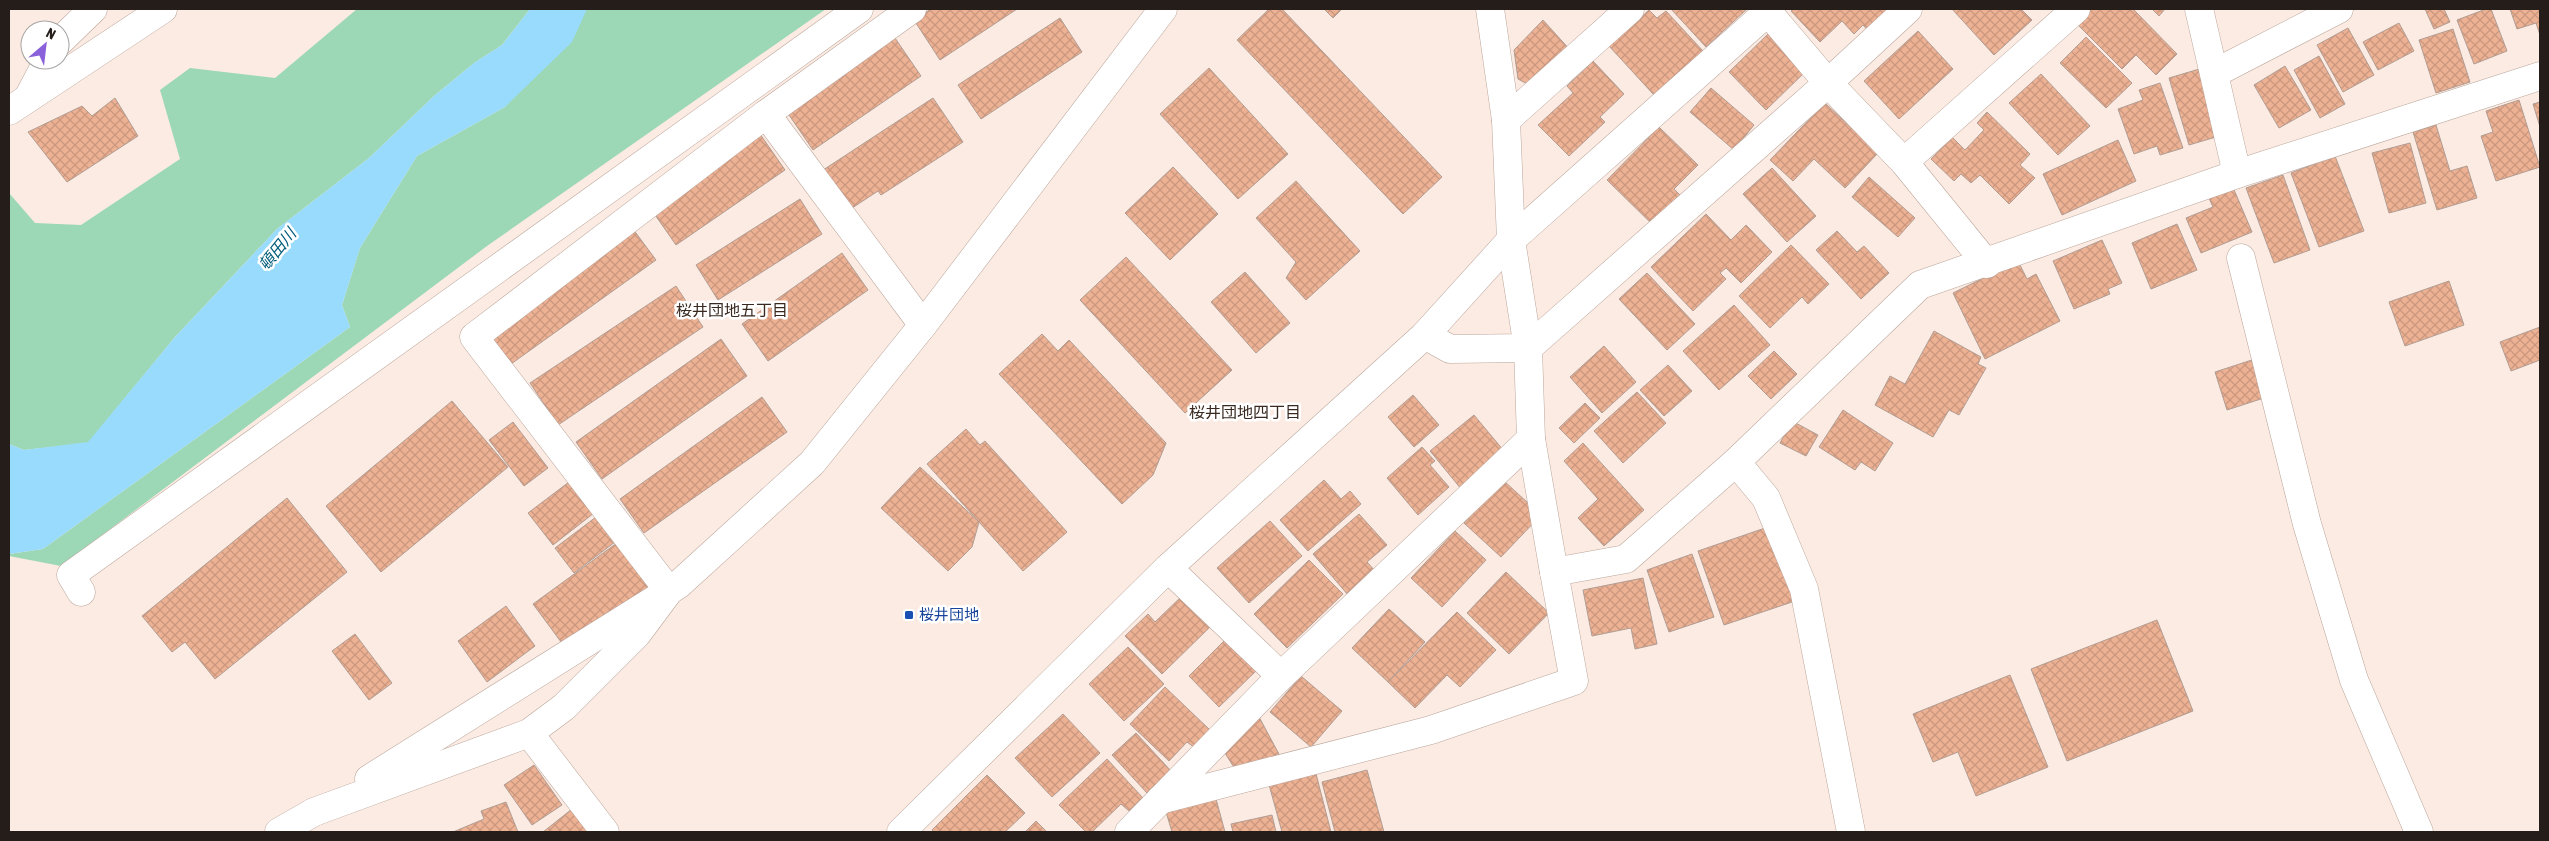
<svg xmlns="http://www.w3.org/2000/svg" width="2549" height="841" viewBox="0 0 2549 841" font-family="'Asap Condensed','Noto Sans JP',sans-serif">
	<style>
		.green { fill: #9cd8b5 }
		.water { fill: #99dbfc }
		.building { fill: url(#building-cross-hatch); stroke: #b19d93 }
		.lines { fill: none; stroke-linecap: round; stroke-linejoin: round }
		.street-casing { stroke: #baa69c; stroke-width: 29 }
		.secondary-casing { stroke: #baa69c; stroke-width: 29 }
		.street { stroke: #fff; stroke-width: 28 }
		.secondary { stroke: #fff; stroke-width: 28 }
		.transit-dot { fill: #1a4fb4; stroke: #fff; stroke-width: 2 }
		.labels { text-anchor: middle; stroke-width: 5; stroke-linejoin: round; paint-order: stroke }
		.transit-label { font-size: 15px; fill: #164399; stroke: #fff; text-anchor: start }
		.water-label { font-size: 16px; font-style: italic; fill: #025c7b; stroke: #fff }
		.neighbourhood-label { font-size: 16px; fill: #392921; stroke: #fff }
	</style>
	<defs>
		<pattern id="building-cross-hatch" width="8" height="8" patternUnits="userSpaceOnUse" patternTransform="scale(1.25)"><rect width="8" height="8" fill="#edb194"/><path d="M0 0l8 8M0 8l8-8" fill="none" stroke="#cb987f"/></pattern>
	</defs>
	<rect width="100%" height="100%" fill="#fcebe2"/>
	<g class="green">
		<path d="M 357,9 L 530,9 L 502,45 L 474,63 L 434,96 L 369,158 L 277,229 L 175,337 L 88,443 L 24,450 L 9,444 L 9,193 L 35,223 L 81,225 L 180,159 L 160,90 L 190,68 L 275,78 Z"/>
		<path d="M 585,9 L 826,9 L 487,246 L 61,566 L 9,556 L 9,554 L 43,549 L 350,327 L 342,305 L 360,248 L 417,156 L 505,107 Z"/>
	</g>
	<path class="water" d="M 530,9 L 587,9 L 572,42 L 505,107 L 417,156 L 360,248 L 342,305 L 350,327 L 43,549 L 9,554 L 9,444 L 24,450 L 88,442 L 175,337 L 277,229 L 369,158 L 434,96 L 474,63 L 502,45 Z"/>
	<g class="building">
		<path d="M 931,9 L 1017,9 L 940,60 L 914,20 Z"/>
		<path d="M 1269,9 L 1282,9 L 1442,177 L 1403,214 L 1237,40 Z"/>
		<path d="M 1324,9 L 1342,9 L 1333,18 Z"/>
		<path d="M 1671,9 L 1747,9 L 1706,47 Z"/>
		<path d="M 1794,9 L 1886,9 L 1890,13 L 1870,33 L 1863,25 L 1854,34 L 1842,21 L 1820,42 L 1791,11 Z"/>
		<path d="M 1952,9 L 2021,9 L 2032,20 L 1994,55 Z"/>
		<path d="M 2092,9 L 2133,9 L 2177,54 L 2156,75 L 2136,55 L 2122,69 L 2077,24 Z"/>
		<path d="M 2152,9 L 2165,9 L 2159,16 Z"/>
		<path d="M 2425,9 L 2444,9 L 2450,22 L 2434,29 Z"/>
		<path d="M 2486,9 L 2491,9 L 2507,51 L 2474,64 L 2457,20 Z"/>
		<path d="M 2510,9 L 2540,9 L 2540,35 L 2536,23 L 2517,29 Z"/>
		<path d="M 1649,10 L 1657,18 L 1666,11 L 1703,51 L 1654,95 L 1609,46 Z"/>
		<path d="M 1060,18 L 1082,52 L 981,119 L 958,85 Z"/>
		<path d="M 1543,20 L 1571,51 L 1529,85 L 1518,79 L 1514,50 Z"/>
		<path d="M 2399,23 L 2414,51 L 2378,70 L 2363,42 Z"/>
		<path d="M 2348,28 L 2374,75 L 2343,92 L 2317,45 Z"/>
		<path d="M 2453,29 L 2470,82 L 2436,93 L 2419,40 Z"/>
		<path d="M 1918,31 L 1953,69 L 1899,119 L 1864,81 Z"/>
		<path d="M 1768,34 L 1805,72 L 1766,110 L 1729,72 Z"/>
		<path d="M 2086,37 L 2132,83 L 2106,108 L 2060,63 Z"/>
		<path d="M 895,38 L 921,76 L 813,150 L 787,112 Z"/>
		<path d="M 2319,56 L 2345,104 L 2320,118 L 2294,70 Z"/>
		<path d="M 1593,61 L 1624,94 L 1600,117 L 1605,122 L 1569,156 L 1538,125 L 1573,93 L 1567,86 Z"/>
		<path d="M 2285,66 L 2311,110 L 2279,128 L 2254,85 Z"/>
		<path d="M 2206,67 L 2226,134 L 2189,145 L 2169,78 Z"/>
		<path d="M 1209,68 L 1288,154 L 1238,199 L 1160,114 Z"/>
		<path d="M 2041,74 L 2090,126 L 2058,155 L 2009,103 Z"/>
		<path d="M 2160,83 L 2183,148 L 2160,155 L 2157,146 L 2134,154 L 2118,109 L 2143,100 L 2139,90 Z"/>
		<path d="M 1711,88 L 1754,125 L 1734,150 L 1690,112 Z"/>
		<path d="M 115,98 L 138,136 L 67,182 L 28,132 L 82,106 L 92,116 Z"/>
		<path d="M 933,98 L 963,142 L 881,195 L 878,191 L 843,214 L 817,174 Z"/>
		<path d="M 2519,100 L 2540,167 L 2496,181 L 2481,136 L 2493,132 L 2486,111 Z"/>
		<path d="M 2540,102 L 2540,127 L 2533,104 Z"/>
		<path d="M 1825,103 L 1878,153 L 1845,188 L 1814,159 L 1793,181 L 1770,160 Z"/>
		<path d="M 1987,112 L 2030,154 L 2020,165 L 2035,178 L 2009,204 L 1980,175 L 1971,183 L 1961,174 L 1954,181 L 1931,159 L 1952,137 L 1965,150 L 1984,130 L 1977,123 Z"/>
		<path d="M 2436,125 L 2450,171 L 2467,166 L 2477,198 L 2437,210 L 2413,132 Z"/>
		<path d="M 1659,127 L 1698,165 L 1674,189 L 1684,199 L 1656,228 L 1607,180 Z"/>
		<path d="M 760,134 L 785,170 L 676,245 L 651,209 Z"/>
		<path d="M 2118,140 L 2136,181 L 2062,215 L 2043,174 Z"/>
		<path d="M 2410,143 L 2426,203 L 2389,213 L 2372,153 Z"/>
		<path d="M 2335,156 L 2364,231 L 2319,247 L 2291,173 Z"/>
		<path d="M 1173,167 L 1218,214 L 1170,260 L 1125,213 Z"/>
		<path d="M 1772,168 L 1816,216 L 1787,242 L 1743,194 Z"/>
		<path d="M 2283,175 L 2310,250 L 2274,263 L 2246,188 Z"/>
		<path d="M 1869,177 L 1915,218 L 1898,237 L 1852,197 Z"/>
		<path d="M 1296,181 L 1360,251 L 1306,300 L 1286,278 L 1296,262 L 1256,218 Z"/>
		<path d="M 2232,185 L 2252,232 L 2201,253 L 2186,218 L 2213,207 L 2208,196 Z"/>
		<path d="M 800,199 L 822,234 L 718,300 L 696,265 Z"/>
		<path d="M 1706,214 L 1731,240 L 1746,225 L 1772,252 L 1741,283 L 1726,268 L 1720,273 L 1726,279 L 1693,311 L 1651,267 Z"/>
		<path d="M 2177,224 L 2197,270 L 2151,289 L 2132,243 Z"/>
		<path d="M 630,225 L 656,260 L 511,364 L 486,329 Z"/>
		<path d="M 1837,231 L 1857,252 L 1864,246 L 1889,273 L 1861,299 L 1816,250 Z"/>
		<path d="M 2102,240 L 2122,283 L 2108,289 L 2110,294 L 2074,309 L 2053,261 Z"/>
		<path d="M 1791,245 L 1829,284 L 1808,304 L 1802,297 L 1770,328 L 1739,296 Z"/>
		<path d="M 842,253 L 868,290 L 768,361 L 742,324 Z"/>
		<path d="M 1126,257 L 1232,370 L 1185,413 L 1080,300 Z"/>
		<path d="M 2018,261 L 2027,279 L 2036,274 L 2060,321 L 1985,359 L 1953,293 Z"/>
		<path d="M 1245,272 L 1290,323 L 1256,353 L 1211,302 Z"/>
		<path d="M 1647,273 L 1695,324 L 1667,350 L 1619,299 Z"/>
		<path d="M 2449,281 L 2464,325 L 2405,346 L 2389,302 Z"/>
		<path d="M 676,286 L 703,327 L 558,425 L 530,383 Z"/>
		<path d="M 1734,305 L 1770,345 L 1719,390 L 1683,351 Z"/>
		<path d="M 2540,327 L 2540,360 L 2511,371 L 2500,342 Z"/>
		<path d="M 1934,331 L 1981,357 L 1978,364 L 1986,368 L 1959,415 L 1949,410 L 1933,437 L 1875,405 L 1890,376 L 1905,384 Z"/>
		<path d="M 1042,334 L 1058,351 L 1069,340 L 1166,443 L 1153,475 L 1122,504 L 999,374 Z"/>
		<path d="M 721,339 L 747,376 L 602,479 L 576,442 Z"/>
		<path d="M 1604,346 L 1636,382 L 1602,413 L 1570,377 Z"/>
		<path d="M 1774,351 L 1797,374 L 1771,399 L 1748,376 Z"/>
		<path d="M 2261,357 L 2273,395 L 2227,410 L 2215,372 Z"/>
		<path d="M 1668,365 L 1692,391 L 1664,416 L 1640,390 Z"/>
		<path d="M 1637,392 L 1666,423 L 1623,463 L 1594,431 Z"/>
		<path d="M 1413,395 L 1439,425 L 1414,447 L 1388,417 Z"/>
		<path d="M 762,397 L 787,432 L 644,533 L 620,499 Z"/>
		<path d="M 452,401 L 508,467 L 381,572 L 326,506 Z"/>
		<path d="M 1585,403 L 1600,418 L 1574,443 L 1559,428 Z"/>
		<path d="M 1843,410 L 1893,443 L 1875,471 L 1861,462 L 1855,470 L 1819,447 Z"/>
		<path d="M 1474,415 L 1504,451 L 1462,490 L 1430,451 Z"/>
		<path d="M 1792,421 L 1818,435 L 1806,456 L 1780,443 Z"/>
		<path d="M 513,422 L 548,468 L 524,486 L 489,440 Z"/>
		<path d="M 966,429 L 980,445 L 985,441 L 1067,532 L 1023,571 L 927,464 Z"/>
		<path d="M 1583,443 L 1644,510 L 1604,546 L 1578,518 L 1598,499 L 1564,461 Z"/>
		<path d="M 1422,447 L 1435,461 L 1430,465 L 1449,487 L 1418,515 L 1387,478 Z"/>
		<path d="M 920,467 L 979,522 L 972,547 L 948,571 L 881,508 Z"/>
		<path d="M 1324,480 L 1341,499 L 1350,491 L 1361,504 L 1308,551 L 1280,520 Z"/>
		<path d="M 1503,480 L 1541,515 L 1501,557 L 1464,523 Z"/>
		<path d="M 569,482 L 594,513 L 553,545 L 528,513 Z"/>
		<path d="M 287,498 L 347,572 L 215,679 L 185,642 L 172,652 L 142,616 Z"/>
		<path d="M 600,514 L 619,539 L 574,573 L 555,548 Z"/>
		<path d="M 1359,514 L 1387,545 L 1367,562 L 1375,571 L 1348,595 L 1313,554 Z"/>
		<path d="M 1270,521 L 1302,556 L 1249,603 L 1217,568 Z"/>
		<path d="M 1768,527 L 1795,601 L 1724,625 L 1698,551 Z"/>
		<path d="M 1455,531 L 1486,560 L 1442,607 L 1411,578 Z"/>
		<path d="M 621,540 L 655,586 L 567,650 L 533,604 Z"/>
		<path d="M 1692,554 L 1714,617 L 1669,632 L 1647,570 Z"/>
		<path d="M 1309,560 L 1343,594 L 1287,648 L 1254,614 Z"/>
		<path d="M 1506,572 L 1549,613 L 1509,654 L 1467,613 Z"/>
		<path d="M 1643,578 L 1657,644 L 1635,649 L 1631,628 L 1592,636 L 1583,590 Z"/>
		<path d="M 1184,594 L 1213,624 L 1162,674 L 1125,636 L 1148,614 L 1155,622 Z"/>
		<path d="M 506,606 L 535,646 L 487,682 L 458,641 Z"/>
		<path d="M 1389,609 L 1425,642 L 1388,682 L 1352,648 Z"/>
		<path d="M 1457,612 L 1496,650 L 1460,687 L 1447,675 L 1415,708 L 1388,682 Z"/>
		<path d="M 2157,620 L 2193,711 L 2067,761 L 2031,669 Z"/>
		<path d="M 355,634 L 392,683 L 369,700 L 332,651 Z"/>
		<path d="M 1230,635 L 1260,667 L 1219,707 L 1189,676 Z"/>
		<path d="M 1128,647 L 1164,684 L 1124,721 L 1089,684 Z"/>
		<path d="M 2010,675 L 2048,767 L 1976,796 L 1958,752 L 1933,762 L 1913,714 Z"/>
		<path d="M 1301,676 L 1342,711 L 1311,747 L 1270,712 Z"/>
		<path d="M 1165,687 L 1211,731 L 1195,748 L 1187,742 L 1169,761 L 1130,724 Z"/>
		<path d="M 1063,714 L 1100,753 L 1052,797 L 1015,758 Z"/>
		<path d="M 1258,715 L 1280,756 L 1237,772 L 1223,750 Z"/>
		<path d="M 1136,733 L 1171,771 L 1147,793 L 1112,755 Z"/>
		<path d="M 1107,759 L 1143,798 L 1129,811 L 1121,804 L 1092,832 L 1086,832 L 1059,805 Z"/>
		<path d="M 534,765 L 562,805 L 532,825 L 504,785 Z"/>
		<path d="M 1315,770 L 1331,832 L 1282,832 L 1268,781 Z"/>
		<path d="M 1367,770 L 1384,832 L 1335,832 L 1322,782 Z"/>
		<path d="M 987,775 L 1025,813 L 1005,832 L 934,832 L 932,830 Z"/>
		<path d="M 1216,799 L 1225,832 L 1172,832 L 1166,812 Z"/>
		<path d="M 506,802 L 518,832 L 453,832 L 484,819 L 481,811 Z"/>
		<path d="M 572,809 L 591,832 L 543,832 Z"/>
		<path d="M 1272,815 L 1276,832 L 1233,832 L 1231,824 Z"/>
		<path d="M 1036,821 L 1047,832 L 1025,832 Z"/>
	</g>
	<g class="lines">
		<defs>
			<g id="street">
				<path d="M 1490,9 L 1506,120"/>
				<path d="M 1630,9 L 1506,120 L 1511,240 L 1528,348 L 1531,439 L 1554,572 L 1626,559 L 1736,462 L 1920,285 L 2237,174 L 2540,76"/>
				<path d="M 2199,9 L 2237,174"/>
				<path d="M 1768,12 L 1828,83 L 1904,162 L 1987,264"/>
				<path d="M 60,41 L 93,9"/>
				<path d="M 2215,73 L 2339,9"/>
				<path d="M 28,98 L 48,60"/>
				<path d="M 1904,162 L 2076,9"/>
				<path d="M 2241,258 L 2307,524 L 2354,680 L 2419,832"/>
				<path d="M 923,325 L 1163,9"/>
				<path d="M 1425,335 L 1450,349 L 1528,348 L 1828,83 L 1908,9"/>
				<path d="M 1168,568 L 1281,676"/>
				<path d="M 81,592 L 71,575 L 859,9"/>
				<path d="M 529,733 L 605,832"/>
				<path d="M 369,779 L 678,585 L 812,463 L 923,325 L 766,114"/>
				<path d="M 1160,800 L 1431,730 L 1574,681 L 1554,572"/>
				<path d="M 314,812 L 529,733 L 564,707 L 637,634 L 669,591 L 474,337 L 766,114 L 912,9"/>
				<path d="M 901,832 L 1168,568 L 1425,335 L 1511,240 L 1771,9"/>
				<path d="M 1129,832 L 1281,676 L 1531,439"/>
			</g>
			<g id="secondary">
				<path d="M 9,111 L 163,9"/>
				<path d="M 1736,462 L 1766,498 L 1804,589 L 1851,832"/>
				<path d="M 279,832 L 314,812"/>
			</g>
		</defs>
		<use href="#street" class="street-casing"/>
		<use href="#secondary" class="secondary-casing"/>
		<use href="#street" class="street"/>
		<use href="#secondary" class="secondary"/>
	</g>
	<rect class="transit-dot" x="904" y="610" width="10" height="10" rx="2.5"/>
	<g class="labels">
		<g class="transit-label">
			<text x="919" y="620">桜井団地</text>
		</g>
		<g class="water-label">
			<text transform="translate(277 249) rotate(-51)" y="6">頓田川</text>
		</g>
		<g class="neighbourhood-label">
			<text x="732" y="316">桜井団地五丁目</text>
			<text x="1245" y="418">桜井団地四丁目</text>
		</g>
	</g>
	<rect width="2549" height="841" fill="none" stroke="#241d19" stroke-width="20"/>
	<g transform="translate(45 45) rotate(28)"><circle r="24" fill="#ffffff" stroke="#a7a5a3"/>
	<path d="M0-4L9 19L0 12L-9 19Z" fill="#8a60db"/>
	<text y="-8" font-size="14" font-weight="bold" text-anchor="middle" fill="#241d19">N</text>
	</g>
</svg>
